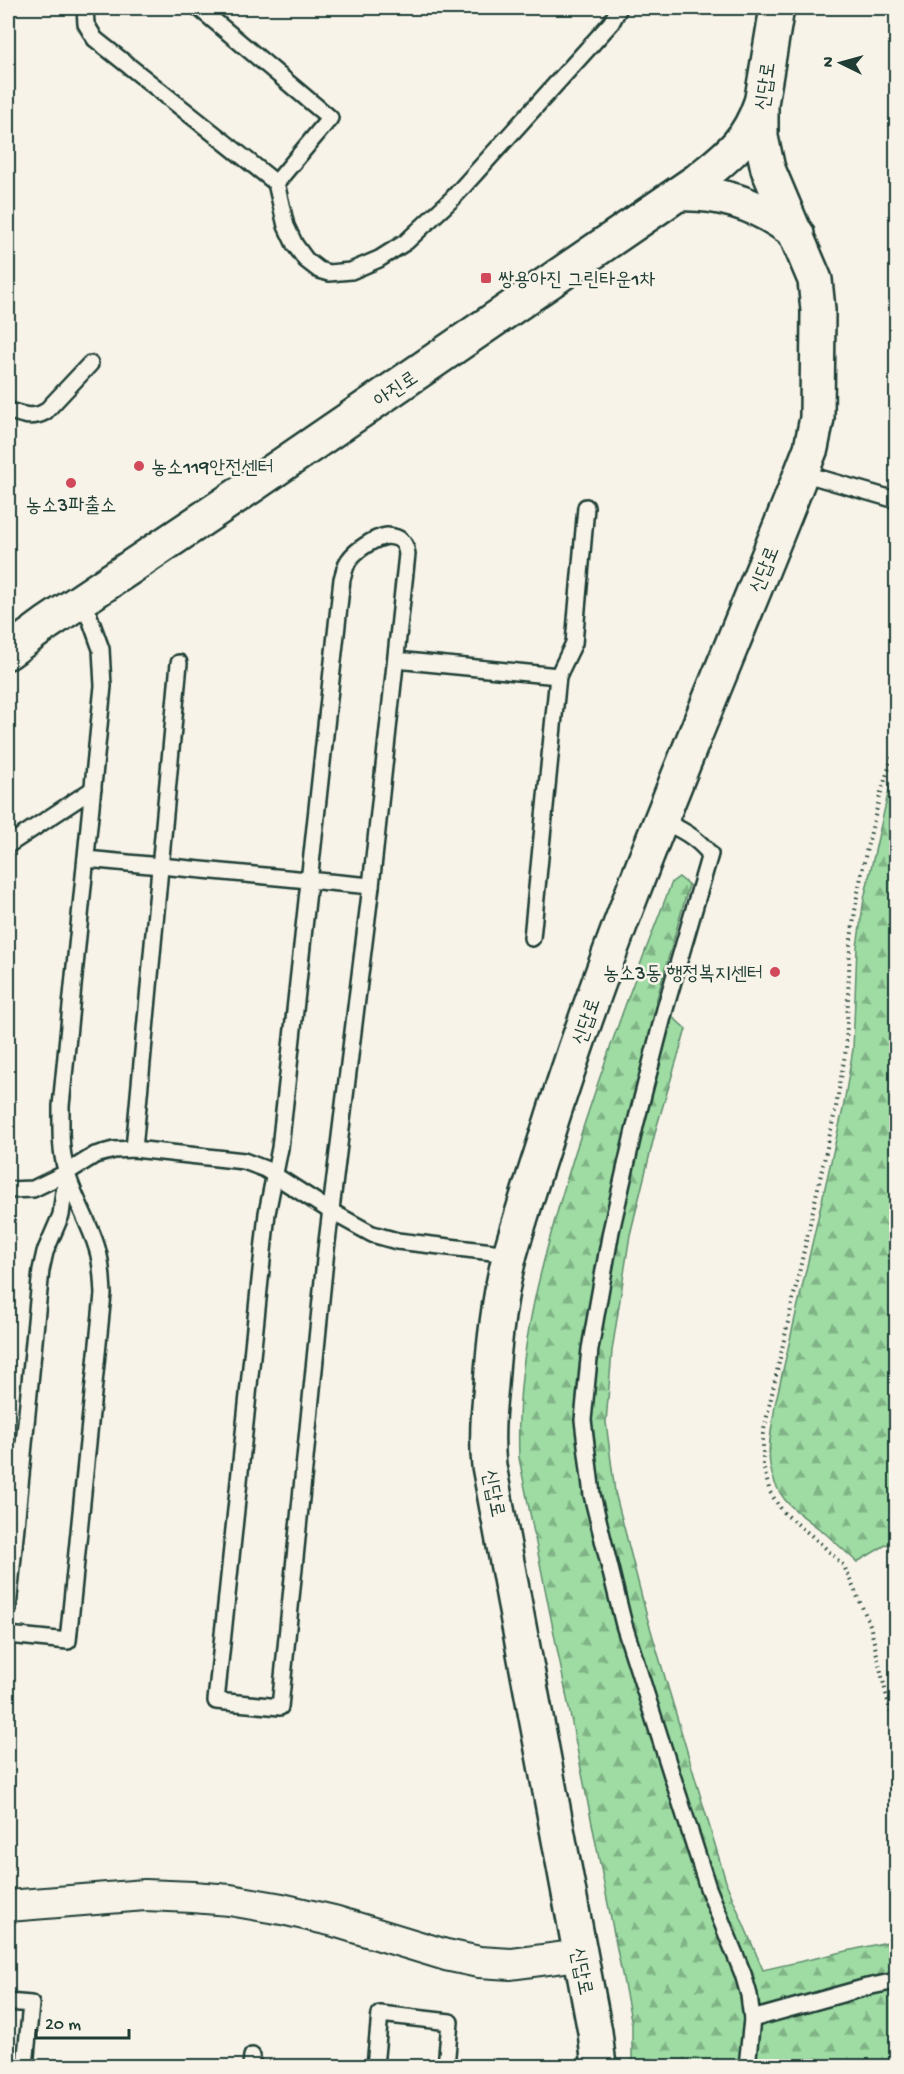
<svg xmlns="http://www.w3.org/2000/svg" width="904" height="2074" viewBox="0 0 904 2074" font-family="'Gochi Hand','Poor Story',sans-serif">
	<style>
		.forest { fill: url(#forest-firs); stroke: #5e8c6c; stroke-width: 1.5 }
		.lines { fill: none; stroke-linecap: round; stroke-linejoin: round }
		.lane-casing { stroke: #1f3d34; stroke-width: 20 }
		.street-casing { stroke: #1f3d34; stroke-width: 34 }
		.secondary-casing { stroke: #1f3d34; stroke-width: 38 }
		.path { stroke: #1f3d34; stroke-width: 4; stroke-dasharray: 1.5 4.5; stroke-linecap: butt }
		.lane { stroke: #f7f3e8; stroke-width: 15 }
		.street { stroke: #f7f3e8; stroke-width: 30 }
		.secondary { stroke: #f7f3e8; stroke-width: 33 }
		.poi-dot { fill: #d1495b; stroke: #f7f3e8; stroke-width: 2 }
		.labels { text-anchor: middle; stroke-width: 5; stroke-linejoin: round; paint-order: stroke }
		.street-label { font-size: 20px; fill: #1f3d34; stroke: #f7f3e8 }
		.poi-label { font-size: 20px; fill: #1f3d34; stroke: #f7f3e8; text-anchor: start }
	</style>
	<defs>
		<pattern id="forest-firs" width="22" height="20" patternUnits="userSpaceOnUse" patternTransform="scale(1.5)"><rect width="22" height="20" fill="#9edca3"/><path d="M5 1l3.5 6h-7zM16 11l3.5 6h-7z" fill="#80b486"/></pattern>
	</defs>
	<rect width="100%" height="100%" fill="#f7f3e8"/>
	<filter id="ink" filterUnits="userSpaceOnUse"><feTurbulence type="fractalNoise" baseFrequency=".0167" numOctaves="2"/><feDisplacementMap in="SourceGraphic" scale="12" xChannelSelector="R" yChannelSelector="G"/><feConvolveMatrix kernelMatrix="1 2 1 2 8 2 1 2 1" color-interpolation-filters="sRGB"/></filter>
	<g filter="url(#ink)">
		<g class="forest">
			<path d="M 896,771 L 896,1539 L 857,1562 C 847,1553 836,1543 826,1534 C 799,1512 776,1503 770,1465 C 767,1446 773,1423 775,1405 L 843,1109 L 853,1049 L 857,947 L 864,899 L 888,794 Z"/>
			<path d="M 679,877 L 689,885 L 656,1002 L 686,1029 L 656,1129 L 630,1235 L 612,1351 L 606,1422 L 615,1492 L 647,1617 L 727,1885 L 763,1970 L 896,1940 L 896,2066 L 632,2066 L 632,2024 L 519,1458 C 515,1353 543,1256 574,1156 C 603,1064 636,973 672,882 Z"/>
		</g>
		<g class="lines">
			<defs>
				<g id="lane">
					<path d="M 85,8 L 86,24 L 95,39 L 276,183 L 286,226 L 295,245 L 306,260 L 319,270 L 329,273 L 351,271 L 379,259 L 406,242 L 452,199 L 611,23 L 619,8"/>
					<path d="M 199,8 L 330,118 L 276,183"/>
					<path d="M 8,410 C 21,415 32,419 45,412 L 90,364"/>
					<path d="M 802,473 L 896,500"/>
					<path d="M 387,536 C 400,537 405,541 407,554 L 371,886 L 326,1250 L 280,1707 L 216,1701 L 267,1213 L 280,1148 L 342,579 C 344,573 345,566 349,560 C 356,550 374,538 387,536 Z"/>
					<path d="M 396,660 L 558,676"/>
					<path d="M 662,821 C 681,829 696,837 710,854 L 665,1009 L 635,1126 L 611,1231 L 590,1349 L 583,1420 L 592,1495 L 624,1625 L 708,1888 L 743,1974 L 749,1995 L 752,2019 L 747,2066"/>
					<path d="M 8,845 L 93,789"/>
					<path d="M 86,859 L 371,886"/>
					<path d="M 532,938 L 558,676 L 574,643 L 586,507"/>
					<path d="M 134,1149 L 179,663"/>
					<path d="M 8,1190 L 33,1189 L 66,1173 L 95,1155 L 114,1150 L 134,1149 L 244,1161 L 265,1169 L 332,1212 L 372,1234 L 397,1241 L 510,1254"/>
					<path d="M 8,1608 L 41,1270 L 45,1252 L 61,1215 L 66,1176"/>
					<path d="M 8,1635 L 68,1641 L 103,1294 C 102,1278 102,1263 97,1248 C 89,1221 73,1197 66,1170 C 60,1149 61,1128 61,1106 L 103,686 L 101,649 L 83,599"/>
					<path d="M 8,2002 L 31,2004 L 25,2066"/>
					<path d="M 752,2019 L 867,1987 L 896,1981"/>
					<path d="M 251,2066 L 252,2056"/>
					<path d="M 375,2066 L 380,2014 L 450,2022 L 446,2066"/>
				</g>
				<path id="street" d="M 8,1906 L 145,1895 L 193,1897 L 230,1900 L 282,1909 L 334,1921 L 446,1955 L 479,1962 L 511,1964 L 580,1955"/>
				<g id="secondary">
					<path d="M 678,194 C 722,192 762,206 797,234"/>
					<path d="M 8,652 L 46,624 L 250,487 L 698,180 C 727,156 747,143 760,105"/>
					<path d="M 599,2066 L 595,2032 L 489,1466 C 486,1439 488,1412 491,1385 C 494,1341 499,1296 510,1254 C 521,1216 533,1178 545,1141 C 613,923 705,714 790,502 L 811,448 L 817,418 L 818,310 L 815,280 L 768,169 L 761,137 L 761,104 L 777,8"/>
				</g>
			</defs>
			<use href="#lane" class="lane-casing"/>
			<use href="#street" class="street-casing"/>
			<use href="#secondary" class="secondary-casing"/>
			<path class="path" d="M 896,1736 L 870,1625 L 844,1566 L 819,1542 L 783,1512 L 770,1492 L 763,1466 L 763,1434 L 836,1107 L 846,1049 L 850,946 L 857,897 L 866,852 L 881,792 L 896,746"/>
			<use href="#lane" class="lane"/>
			<use href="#street" class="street"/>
			<use href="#secondary" class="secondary"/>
		</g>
	</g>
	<g class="poi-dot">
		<rect x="480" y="272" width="12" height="12" rx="3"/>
		<circle cx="139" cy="466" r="6"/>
		<circle cx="71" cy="483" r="6"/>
		<circle cx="775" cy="972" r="6"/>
	</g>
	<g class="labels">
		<g class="street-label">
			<text transform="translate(764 86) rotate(-82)" y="7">신답로</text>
			<text transform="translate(395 388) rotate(-34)" y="7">아진로</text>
			<text transform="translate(763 569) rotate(-68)" y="7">신답로</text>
			<text transform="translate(585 1021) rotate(-71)" y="7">신답로</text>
			<text transform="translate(495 1493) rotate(79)" y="7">신답로</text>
			<text transform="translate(583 1971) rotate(79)" y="7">신답로</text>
		</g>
		<g class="poi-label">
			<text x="498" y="285">쌍용아진 그린타운1차</text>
			<text x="151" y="473">농소119안전센터</text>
			<text x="71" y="511" text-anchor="middle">농소3파출소</text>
			<text x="763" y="979" text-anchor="end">농소3동 행정복지센터</text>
		</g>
	</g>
	<rect width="904" height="2074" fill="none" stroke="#f7f3e8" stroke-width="30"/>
	<rect x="15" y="15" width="874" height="2044" fill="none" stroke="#1f3d34" stroke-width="2" filter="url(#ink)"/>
	<g transform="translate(841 63) rotate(275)" stroke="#f7f3e8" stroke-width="4.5" paint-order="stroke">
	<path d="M0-4.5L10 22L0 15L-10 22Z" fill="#1f3d34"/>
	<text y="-9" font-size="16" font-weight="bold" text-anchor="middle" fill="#1f3d34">N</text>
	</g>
	<path d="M36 2029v9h93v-9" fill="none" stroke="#1f3d34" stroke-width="3"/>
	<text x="45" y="2029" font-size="18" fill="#1f3d34" stroke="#f7f3e8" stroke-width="4.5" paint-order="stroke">20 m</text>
</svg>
